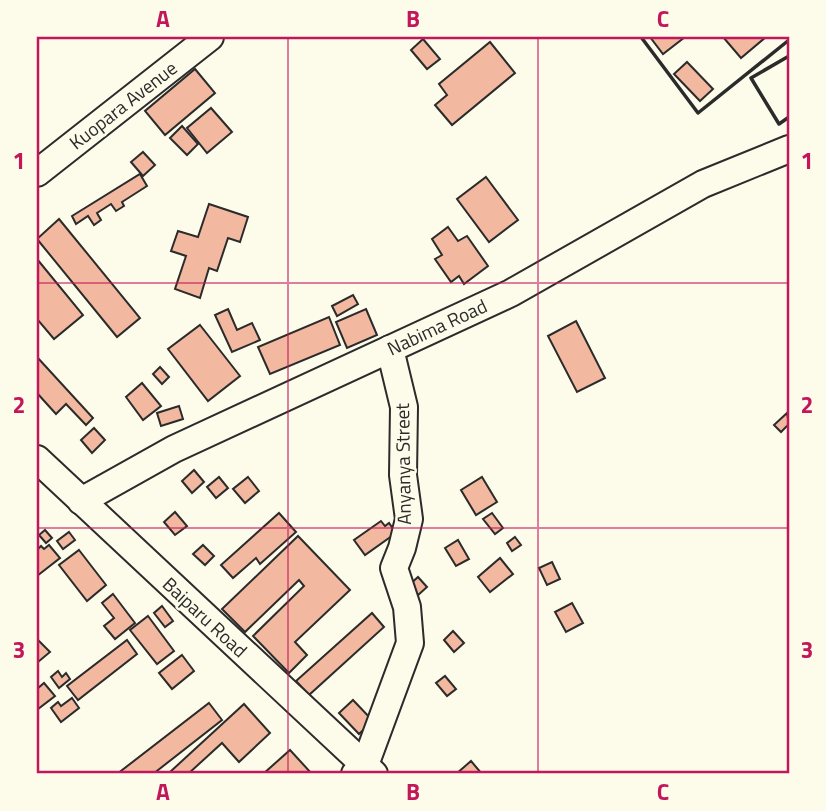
<svg xmlns="http://www.w3.org/2000/svg" width="826" height="811" viewBox="0 0 826 811" font-family="'Titillium Web',sans-serif">
	<style>
		.building { fill: #f2b8a0; stroke: #2b2b2b; stroke-width: 2 }
		.lines { fill: none; stroke-linecap: round; stroke-linejoin: round }
		.minor-casing { stroke: #2b2b2b; stroke-width: 30 }
		.minor { stroke: #fdfbea; stroke-width: 26 }
		.wall { stroke: #2b2b2b; stroke-width: 3.5 }
		.grid { fill: none; stroke: #c2185b; stroke-width: 2; stroke-opacity: 0.55 }
		.labels { text-anchor: middle; stroke-width: 5; stroke-linejoin: round; paint-order: stroke }
		.street-label { font-size: 19px; fill: #2b2b2b; stroke: #fdfbea }
		.neatline { fill: none; stroke: #c2185b; stroke-width: 2.5 }
		.grid-label { font-size: 23px; text-anchor: middle; font-weight: bold; fill: #c2185b }
	</style>
	<rect width="100%" height="100%" fill="#fdfbea"/>
	<g class="building">
		<path d="M 650,37 L 685,37 L 663,54 Z"/>
		<path d="M 723,37 L 766,37 L 741,58 Z"/>
		<path d="M 423,39 L 440,59 L 427,69 L 411,50 Z"/>
		<path d="M 490,42 L 515,73 L 452,125 L 435,105 L 447,95 L 439,84 Z"/>
		<path d="M 687,62 L 713,89 L 700,101 L 674,74 Z"/>
		<path d="M 195,69 L 215,93 L 165,135 L 145,111 Z"/>
		<path d="M 211,108 L 232,132 L 207,153 L 187,128 Z"/>
		<path d="M 182,126 L 198,144 L 187,155 L 170,138 Z"/>
		<path d="M 143,152 L 155,165 L 143,176 L 131,162 Z"/>
		<path d="M 140,174 L 147,186 L 122,202 L 124,206 L 116,211 L 111,204 L 97,213 L 101,220 L 94,225 L 88,216 L 76,224 L 72,216 Z"/>
		<path d="M 486,177 L 518,220 L 489,242 L 457,199 Z"/>
		<path d="M 209,204 L 248,217 L 240,242 L 228,238 L 217,271 L 209,268 L 200,298 L 175,289 L 186,256 L 171,251 L 178,231 L 198,237 Z"/>
		<path d="M 59,219 L 140,318 L 117,337 L 37,239 Z"/>
		<path d="M 448,227 L 458,241 L 467,236 L 488,266 L 464,284 L 459,276 L 451,282 L 435,259 L 442,255 L 432,239 Z"/>
		<path d="M 37,259 L 83,315 L 54,339 L 37,319 Z"/>
		<path d="M 353,295 L 358,304 L 337,316 L 332,306 Z"/>
		<path d="M 228,309 L 237,330 L 252,323 L 260,340 L 232,352 L 215,315 Z"/>
		<path d="M 366,309 L 377,335 L 347,348 L 336,322 Z"/>
		<path d="M 329,317 L 340,345 L 270,374 L 258,347 Z"/>
		<path d="M 576,321 L 605,378 L 577,392 L 548,336 Z"/>
		<path d="M 200,325 L 240,376 L 208,401 L 168,349 Z"/>
		<path d="M 37,357 L 93,418 L 86,425 L 66,404 L 56,414 L 37,393 Z"/>
		<path d="M 160,367 L 169,377 L 162,384 L 153,374 Z"/>
		<path d="M 142,383 L 161,406 L 143,420 L 126,397 Z"/>
		<path d="M 179,406 L 183,419 L 161,426 L 157,413 Z"/>
		<path d="M 787,413 L 789,424 L 781,432 L 774,425 Z"/>
		<path d="M 94,428 L 105,440 L 92,453 L 81,440 Z"/>
		<path d="M 194,470 L 204,482 L 192,493 L 182,481 Z"/>
		<path d="M 219,477 L 228,488 L 216,498 L 207,487 Z"/>
		<path d="M 248,477 L 259,491 L 245,503 L 233,489 Z"/>
		<path d="M 482,477 L 497,502 L 476,515 L 461,490 Z"/>
		<path d="M 175,512 L 187,526 L 175,535 L 164,522 Z"/>
		<path d="M 279,513 L 296,532 L 260,564 L 256,558 L 233,578 L 221,565 Z"/>
		<path d="M 492,513 L 503,528 L 495,534 L 483,519 Z"/>
		<path d="M 381,521 L 385,526 L 389,523 L 396,533 L 365,555 L 354,540 Z"/>
		<path d="M 45,530 L 52,538 L 46,543 L 39,535 Z"/>
		<path d="M 69,532 L 75,540 L 63,549 L 57,541 Z"/>
		<path d="M 298,536 L 350,590 L 295,642 L 307,655 L 289,673 L 253,636 L 304,586 L 299,580 L 245,632 L 222,609 Z"/>
		<path d="M 515,537 L 521,545 L 512,551 L 507,543 Z"/>
		<path d="M 458,540 L 469,559 L 456,566 L 445,548 Z"/>
		<path d="M 49,545 L 60,558 L 37,576 L 37,550 L 41,546 L 44,549 Z"/>
		<path d="M 203,545 L 214,556 L 205,565 L 193,554 Z"/>
		<path d="M 79,550 L 106,585 L 87,601 L 59,565 Z"/>
		<path d="M 500,558 L 513,574 L 490,592 L 478,577 Z"/>
		<path d="M 552,562 L 560,579 L 547,585 L 539,568 Z"/>
		<path d="M 418,577 L 427,587 L 417,596 L 408,586 Z"/>
		<path d="M 113,594 L 135,623 L 115,639 L 104,626 L 114,618 L 102,603 Z"/>
		<path d="M 572,603 L 583,623 L 566,632 L 555,612 Z"/>
		<path d="M 162,606 L 173,621 L 165,627 L 154,613 Z"/>
		<path d="M 372,613 L 384,627 L 309,695 L 296,681 Z"/>
		<path d="M 148,616 L 174,651 L 157,664 L 130,630 Z"/>
		<path d="M 453,631 L 464,643 L 454,652 L 444,640 Z"/>
		<path d="M 37,639 L 50,652 L 38,662 L 37,660 Z"/>
		<path d="M 127,640 L 137,654 L 78,700 L 67,686 Z"/>
		<path d="M 182,655 L 194,671 L 172,689 L 159,673 Z"/>
		<path d="M 58,671 L 62,677 L 66,673 L 70,679 L 59,688 L 51,677 Z"/>
		<path d="M 445,676 L 456,689 L 447,696 L 436,683 Z"/>
		<path d="M 44,683 L 55,696 L 38,709 L 37,689 Z"/>
		<path d="M 72,698 L 79,708 L 61,722 L 51,708 L 58,702 L 61,706 Z"/>
		<path d="M 353,700 L 373,721 L 359,734 L 339,713 Z"/>
		<path d="M 209,703 L 222,720 L 153,774 L 117,774 Z"/>
		<path d="M 244,704 L 270,733 L 239,762 L 222,743 L 188,774 L 172,774 L 170,772 Z"/>
		<path d="M 290,750 L 312,774 L 263,774 Z"/>
		<path d="M 471,761 L 482,774 L 456,774 Z"/>
	</g>
	<g class="lines">
		<defs>
			<g id="minor">
				<path d="M 37,173 L 210,37"/>
				<path d="M 37,459 L 374,774"/>
				<path d="M 81,501 L 174,449 L 511,293 L 703,184 L 789,149"/>
				<path d="M 355,774 L 365,765 L 410,643 L 407,607 L 394,568 L 402,548 L 409,519 L 403,475 L 404,407 L 390,349"/>
			</g>
		</defs>
		<use href="#minor" class="minor-casing"/>
		<use href="#minor" class="minor"/>
		<g class="wall">
			<path d="M 641,37 L 698,113 L 789,40"/>
			<path d="M 789,56 L 751,78 L 779,124 L 789,117"/>
		</g>
	</g>
	<path class="grid" d="M 288,37 L 288,774M 538,37 L 538,774M 37,283 L 789,283M 37,528 L 789,528"/>
	<g class="labels">
		<g class="street-label">
			<text transform="translate(123 105) rotate(-38)" y="7">Kuopara Avenue</text>
			<text transform="translate(437 327) rotate(-25)" y="7">Nabima Road</text>
			<text transform="translate(403 464) rotate(-91)" y="7">Anyanya Street</text>
			<text transform="translate(205 617) rotate(43)" y="7">Baiparu Road</text>
		</g>
	</g>
	<rect width="826" height="811" fill="none" stroke="#fdfbea" stroke-width="77"/>
	<rect x="38" y="38" width="750" height="734" class="neatline"/>
	<g class="grid-label">
		<text x="163" y="27">A</text>
		<text x="413" y="27">B</text>
		<text x="663" y="27">C</text>
		<text x="19" y="169">1</text>
		<text x="807" y="169">1</text>
		<text x="19" y="413">2</text>
		<text x="807" y="413">2</text>
		<text x="19" y="658">3</text>
		<text x="807" y="658">3</text>
		<text x="163" y="800">A</text>
		<text x="413" y="800">B</text>
		<text x="663" y="800">C</text>
	</g>
</svg>
